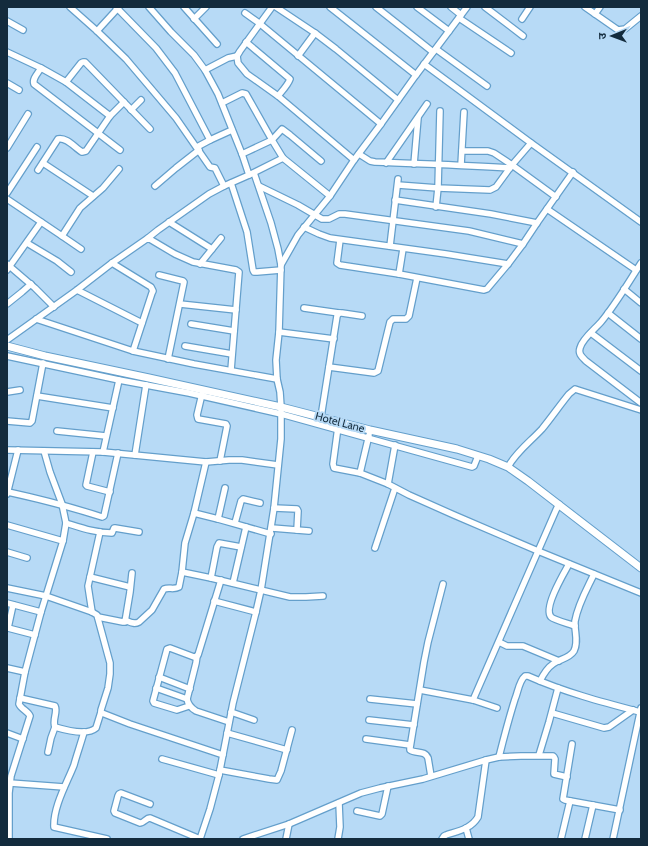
<svg xmlns="http://www.w3.org/2000/svg" width="648" height="846" viewBox="0 0 648 846" font-family="Cabin,'Noto Sans Devanagari',sans-serif">
	<style>
		.lines { fill: none; stroke-linecap: round; stroke-linejoin: round }
		.minor-casing { stroke: #649fcb; stroke-width: 8 }
		.tertiary-casing { stroke: #649fcb; stroke-width: 9 }
		.minor { stroke: #fff; stroke-width: 5.5 }
		.tertiary { stroke: #fff; stroke-width: 7 }
		.labels { text-anchor: middle; stroke-width: 4; stroke-linejoin: round; paint-order: stroke }
		.street-label { font-size: 11px; fill: #132b3d; stroke: #b7daf6 }
	</style>
	<rect width="100%" height="100%" fill="#b7daf6"/>
	<g class="lines">
		<defs>
			<g id="minor">
				<path d="M 70,7 L 97,31 L 126,59 L 176,118 L 210,167 L 215,168 L 224,186"/>
				<path d="M 116,7 L 156,48 L 175,73 L 210,140"/>
				<path d="M 149,7 L 171,32 L 194,55 L 205,70 L 218,94 L 242,154 L 249,175 L 283,158 L 330,196"/>
				<path d="M 184,7 L 217,44"/>
				<path d="M 272,7 L 240,51 L 237,56 L 238,63 L 247,74 L 278,96 L 354,160"/>
				<path d="M 276,7 L 315,33 L 336,49 L 398,100"/>
				<path d="M 330,7 L 416,75"/>
				<path d="M 376,7 L 433,52"/>
				<path d="M 417,7 L 449,31"/>
				<path d="M 451,7 L 461,15"/>
				<path d="M 485,7 L 523,36"/>
				<path d="M 585,7 L 618,30 L 625,29 L 641,16"/>
				<path d="M 245,13 L 259,23 L 381,124"/>
				<path d="M 595,14 L 600,7"/>
				<path d="M 459,18 L 511,53"/>
				<path d="M 194,19 L 206,7"/>
				<path d="M 522,19 L 530,7"/>
				<path d="M 7,21 L 23,30"/>
				<path d="M 97,31 L 119,7"/>
				<path d="M 246,42 L 290,79 C 288,85 282,91 278,96"/>
				<path d="M 436,49 L 487,86"/>
				<path d="M 7,52 L 41,68 L 66,82 L 110,116"/>
				<path d="M 298,56 L 315,33"/>
				<path d="M 424,64 L 531,143 L 641,222"/>
				<path d="M 41,68 C 38,73 32,79 34,84 L 120,150"/>
				<path d="M 205,70 L 228,58 L 237,56"/>
				<path d="M 66,82 L 81,63 L 83,62 L 85,62 L 150,129"/>
				<path d="M 7,83 L 19,90"/>
				<path d="M 222,103 L 242,93 L 246,94 L 272,140 L 283,158"/>
				<path d="M 131,110 L 141,100"/>
				<path d="M 197,147 L 210,140 L 232,130"/>
				<path d="M 7,148 L 28,114"/>
				<path d="M 462,151 L 488,151 L 494,153 L 512,165 L 556,197"/>
				<path d="M 242,154 L 272,140 L 282,129 L 290,135 L 321,161"/>
				<path d="M 359,154 L 370,161 L 375,162 C 420,164 465,165 510,168"/>
				<path d="M 43,163 L 93,196"/>
				<path d="M 386,163 L 427,104"/>
				<path d="M 414,164 L 418,118"/>
				<path d="M 461,165 L 464,112"/>
				<path d="M 38,170 L 58,139 C 67,137 75,148 82,152 L 86,151 L 110,116 L 124,102"/>
				<path d="M 231,183 L 247,232 L 253,270 L 254,272 L 257,272 L 281,270"/>
				<path d="M 398,185 L 438,188 L 490,190 L 496,187 L 512,165 L 531,143"/>
				<path d="M 155,186 L 176,168 L 199,150"/>
				<path d="M 259,186 L 298,205 L 322,219 L 329,219 L 339,214 L 345,214 L 469,231 L 523,244"/>
				<path d="M 7,193 L 37,147"/>
				<path d="M 7,199 L 62,236 L 81,249"/>
				<path d="M 395,200 L 491,214 L 537,223"/>
				<path d="M 436,207 L 438,188 L 440,111"/>
				<path d="M 547,209 L 636,270"/>
				<path d="M 169,222 L 212,249"/>
				<path d="M 304,227 L 319,234 L 330,238 L 446,254 L 508,264"/>
				<path d="M 62,236 L 80,208 L 103,188 L 119,169"/>
				<path d="M 148,238 L 158,230 L 209,194 L 224,186 L 249,175"/>
				<path d="M 340,240 L 337,263 L 340,265 L 399,274 L 484,290 L 487,289 L 508,264 L 523,244 L 537,223 L 573,172"/>
				<path d="M 27,243 L 57,261 L 71,272"/>
				<path d="M 390,246 L 398,179"/>
				<path d="M 112,263 L 151,287 L 153,291 L 152,293 L 133,351"/>
				<path d="M 641,263 C 628,283 616,304 601,322 C 595,329 582,339 580,348 C 578,354 582,357 586,361 L 641,403"/>
				<path d="M 7,264 L 35,288 L 54,307"/>
				<path d="M 200,264 L 221,238"/>
				<path d="M 281,265 L 298,235 L 330,196 L 354,160 L 381,124 L 416,75 L 467,7"/>
				<path d="M 7,270 L 41,222"/>
				<path d="M 399,274 L 403,249"/>
				<path d="M 159,275 L 183,281 L 184,282 L 168,359"/>
				<path d="M 624,289 L 641,303"/>
				<path d="M 77,290 L 142,323"/>
				<path d="M 7,304 L 22,292 L 31,284"/>
				<path d="M 180,304 L 236,310"/>
				<path d="M 304,308 L 339,313"/>
				<path d="M 608,313 L 641,339"/>
				<path d="M 36,319 L 133,351 L 194,364 L 277,379"/>
				<path d="M 191,324 L 234,331"/>
				<path d="M 279,332 L 334,339"/>
				<path d="M 591,333 L 641,371"/>
				<path d="M 7,340 L 77,290 L 112,263 L 148,238 L 175,254 L 193,262 L 236,270 L 239,272 L 231,370"/>
				<path d="M 185,346 L 232,354"/>
				<path d="M 7,356 L 119,380 L 189,393 L 281,414 L 472,467 L 474,466 L 478,456"/>
				<path d="M 329,367 L 374,373 L 378,371 L 390,322 L 393,319 L 406,319 L 409,316 L 417,278"/>
				<path d="M 7,392 L 20,390"/>
				<path d="M 202,394 L 197,415 L 198,419 L 226,424 L 227,426 L 220,461"/>
				<path d="M 37,396 L 113,408"/>
				<path d="M 321,417 L 337,316 L 339,313 L 342,313 L 362,316"/>
				<path d="M 7,421 L 30,423 L 32,421 L 43,363"/>
				<path d="M 338,427 L 333,464 L 334,468 L 360,473 L 388,484 L 409,495 L 454,515 L 538,551 L 641,593"/>
				<path d="M 57,431 L 106,436"/>
				<path d="M 7,450 L 103,452 L 206,462 L 229,460 L 242,460 L 278,465"/>
				<path d="M 93,452 L 86,485 L 87,486 L 110,492"/>
				<path d="M 103,452 L 119,380"/>
				<path d="M 135,455 L 146,385"/>
				<path d="M 508,467 C 516,452 530,442 542,429 C 551,418 560,405 569,394 L 575,389 L 578,390 L 641,410"/>
				<path d="M 360,473 L 369,435"/>
				<path d="M 388,484 L 395,445"/>
				<path d="M 8,492 C 40,499 71,507 102,517 L 104,516 L 118,453"/>
				<path d="M 7,494 L 18,450"/>
				<path d="M 274,508 L 297,509 L 298,511 L 297,530"/>
				<path d="M 194,513 L 218,519 L 271,534"/>
				<path d="M 218,519 L 225,488"/>
				<path d="M 66,523 C 82,528 96,533 112,533 L 114,528 L 115,528 L 139,532"/>
				<path d="M 235,523 L 241,501 L 243,499 L 260,503"/>
				<path d="M 7,525 L 63,541"/>
				<path d="M 272,528 L 309,531"/>
				<path d="M 375,548 L 395,488"/>
				<path d="M 7,552 L 27,558"/>
				<path d="M 569,564 C 564,573 543,608 551,617 C 554,620 570,624 575,626"/>
				<path d="M 182,572 L 211,578 L 290,597 L 306,597 L 323,596"/>
				<path d="M 90,577 L 130,587"/>
				<path d="M 211,578 L 217,547 L 219,543 L 241,547"/>
				<path d="M 233,583 L 246,527"/>
				<path d="M 7,588 L 46,596 L 92,612 L 97,615 L 110,663 L 110,674 L 108,688 L 101,710 L 101,712 L 102,713 L 130,724 L 223,755"/>
				<path d="M 214,601 L 256,612"/>
				<path d="M 7,603 L 41,612"/>
				<path d="M 13,605 L 8,628 L 35,635"/>
				<path d="M 92,612 L 88,586 L 100,532"/>
				<path d="M 98,617 L 123,622 L 125,622 L 130,592 L 132,573"/>
				<path d="M 125,620 C 130,622 134,625 139,622 L 152,610 L 164,589 C 169,587 174,590 179,587 L 182,572 L 185,543 L 194,513 L 206,462"/>
				<path d="M 499,642 L 507,646 L 523,646 L 559,661"/>
				<path d="M 197,656 L 196,663 L 187,699 C 188,705 191,708 196,711 L 229,722"/>
				<path d="M 7,668 L 25,672"/>
				<path d="M 159,677 L 190,689"/>
				<path d="M 540,681 C 543,675 547,668 553,664 C 559,659 569,659 574,651 C 579,641 574,631 575,621 C 578,604 587,589 594,574"/>
				<path d="M 156,688 L 187,699"/>
				<path d="M 420,690 L 473,700 L 497,708"/>
				<path d="M 20,698 L 55,706 C 58,712 52,720 55,727 C 65,730 87,736 96,728 L 101,712"/>
				<path d="M 370,699 L 417,704"/>
				<path d="M 473,700 L 556,510 L 559,504"/>
				<path d="M 189,706 L 177,710 L 154,703 L 153,701 L 167,649 L 170,648 L 194,657 L 197,656 L 198,655 L 221,580"/>
				<path d="M 231,712 L 254,720"/>
				<path d="M 552,713 L 604,728 L 609,727 L 633,710"/>
				<path d="M 369,720 L 414,725"/>
				<path d="M 84,732 C 81,743 77,754 74,765 C 67,783 53,807 54,827 L 107,839"/>
				<path d="M 7,733 L 23,739"/>
				<path d="M 227,733 L 287,750"/>
				<path d="M 366,739 L 410,745"/>
				<path d="M 572,744 L 563,799 L 565,800 L 620,810"/>
				<path d="M 48,752 L 51,738 L 55,727"/>
				<path d="M 539,755 L 549,722 L 558,688"/>
				<path d="M 499,757 C 504,737 509,718 515,699 C 518,692 519,681 525,676 L 528,676 C 564,692 602,702 640,712"/>
				<path d="M 162,759 L 219,775"/>
				<path d="M 220,770 L 269,779 L 277,780 L 281,771 L 292,730"/>
				<path d="M 431,776 L 428,758 C 425,750 416,754 410,750 L 410,748 L 424,662 L 428,642 L 443,584"/>
				<path d="M 10,783 L 64,787"/>
				<path d="M 150,804 L 121,793 L 119,794 L 118,796 L 114,811 L 115,813 L 140,823 C 144,823 146,818 150,818 L 200,839"/>
				<path d="M 357,811 L 380,816 L 382,814 L 388,786"/>
				<path d="M 466,828 L 469,839"/>
				<path d="M 9,839 L 9,793 L 11,776 L 30,716 C 28,711 21,709 19,704 L 25,672 L 41,612 L 63,541 L 66,523 L 62,504 L 50,472 L 44,451"/>
				<path d="M 200,839 L 210,809 L 219,775 L 233,703 L 256,612 L 261,590 L 274,508 L 281,439 L 281,407 L 280,392 L 277,379 L 276,360 L 279,332 L 281,265 L 278,249 L 271,223 L 254,173"/>
				<path d="M 243,839 L 289,824 L 361,793 L 380,788 L 423,779 L 486,760 L 499,757 L 521,756 L 553,756 L 554,757 L 555,759 L 554,774 L 567,777"/>
				<path d="M 286,839 L 289,824"/>
				<path d="M 338,839 L 340,827 L 339,803"/>
				<path d="M 442,839 L 444,836 L 446,835 C 458,831 471,829 478,817 L 486,760"/>
				<path d="M 561,839 L 570,801"/>
				<path d="M 585,839 L 593,805"/>
				<path d="M 613,839 L 641,708"/>
			</g>
			<path id="tertiary" d="M 7,346 L 45,356 L 149,378 L 281,407 L 370,430 L 457,449 L 489,459 L 508,467 L 528,481 L 641,568"/>
		</defs>
		<use href="#minor" class="minor-casing"/>
		<use href="#tertiary" class="tertiary-casing"/>
		<use href="#minor" class="minor"/>
		<use href="#tertiary" class="tertiary"/>
	</g>
	<g class="labels">
		<g class="street-label">
			<text transform="translate(340 422) rotate(15)" y="4">Hotel Lane</text>
		</g>
	</g>
	<rect width="648" height="846" fill="none" stroke="#132b3d" stroke-width="16"/>
	<g transform="translate(612 36) rotate(269)" stroke="#b7daf6" stroke-width="3" paint-order="stroke">
	<path d="M0-3L7 15L0 10L-7 15Z" fill="#132b3d"/>
	<text y="-6" font-size="11" font-weight="bold" text-anchor="middle" fill="#132b3d">उ</text>
	</g>
</svg>
